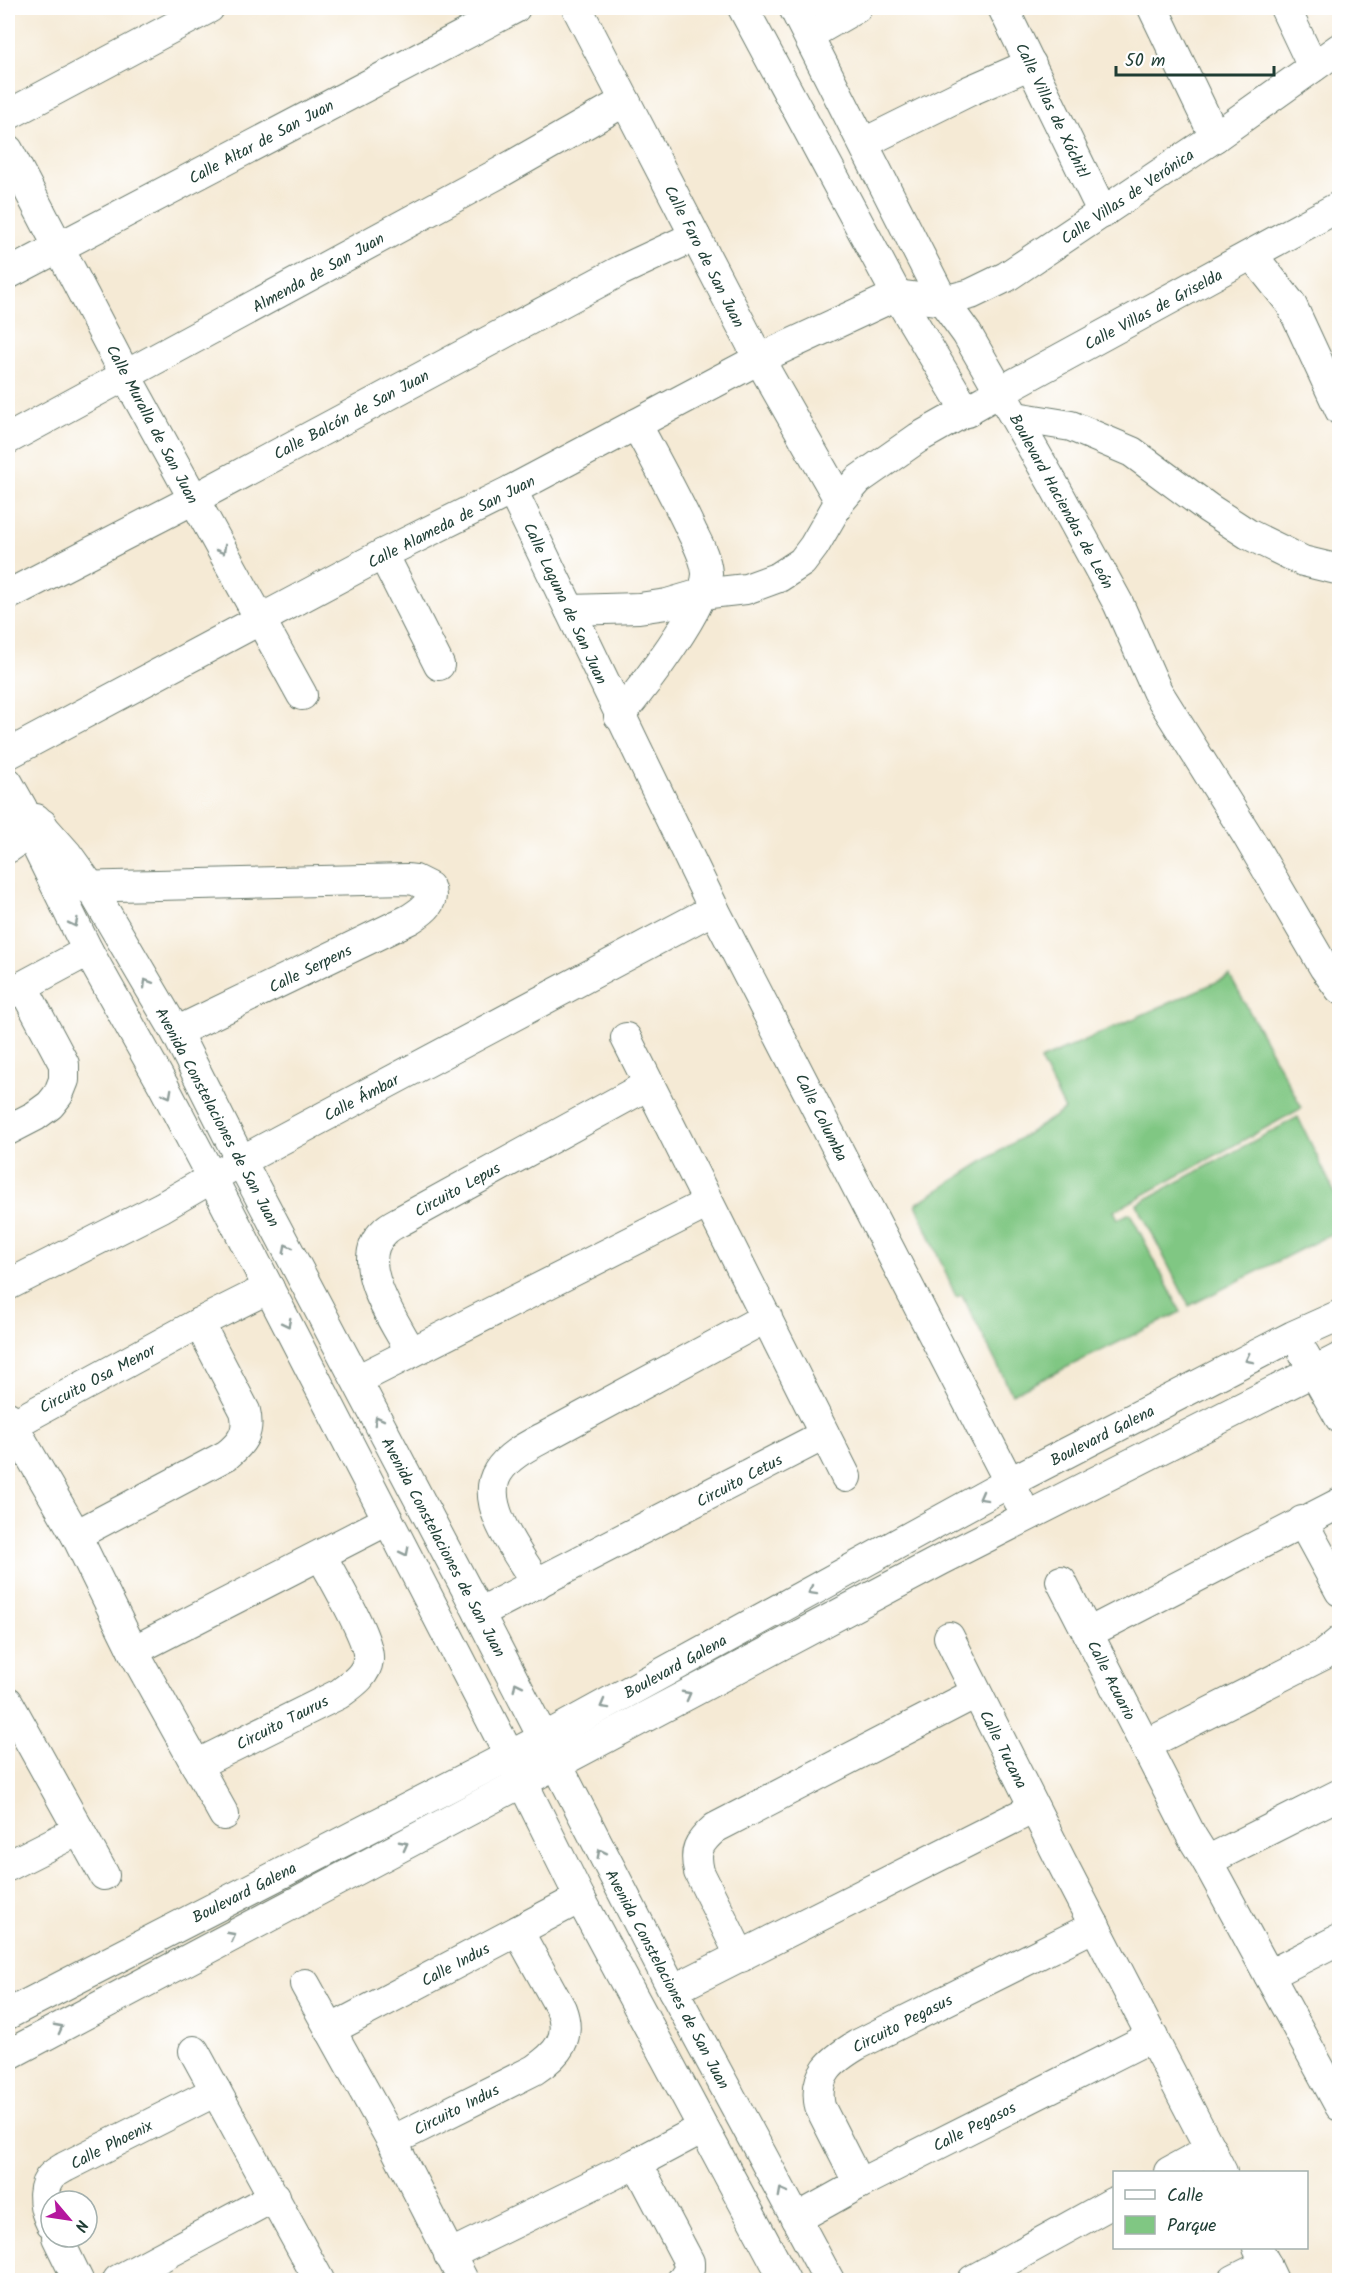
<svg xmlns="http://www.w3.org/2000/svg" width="1347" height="2288" viewBox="0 0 1347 2288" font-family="Kalam,sans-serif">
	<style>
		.green { fill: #80c783; stroke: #50825c; stroke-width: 1.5 }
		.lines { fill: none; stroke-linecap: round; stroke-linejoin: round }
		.minor-casing { stroke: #6a7a6c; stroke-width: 32 }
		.minor { stroke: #fff; stroke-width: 30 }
		.oneway { stroke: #8f9e9a }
		.labels { text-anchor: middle; stroke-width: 6; stroke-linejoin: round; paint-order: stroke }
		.street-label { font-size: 16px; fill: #1f3d34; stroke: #fff }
	</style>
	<rect width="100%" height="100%" fill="#fff"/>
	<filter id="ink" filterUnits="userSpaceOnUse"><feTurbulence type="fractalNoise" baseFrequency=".0167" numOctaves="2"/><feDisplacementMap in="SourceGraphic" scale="12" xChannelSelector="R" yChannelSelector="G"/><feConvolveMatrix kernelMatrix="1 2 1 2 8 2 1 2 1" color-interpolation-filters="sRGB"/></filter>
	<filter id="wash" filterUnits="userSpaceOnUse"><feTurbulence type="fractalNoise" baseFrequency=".008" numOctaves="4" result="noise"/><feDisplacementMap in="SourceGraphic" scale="24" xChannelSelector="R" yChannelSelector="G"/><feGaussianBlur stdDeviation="1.35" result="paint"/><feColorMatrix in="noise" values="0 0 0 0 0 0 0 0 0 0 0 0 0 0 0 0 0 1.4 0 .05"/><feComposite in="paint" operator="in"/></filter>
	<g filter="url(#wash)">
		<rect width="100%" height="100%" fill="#f5ead5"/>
		<g class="green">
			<path d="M 1230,976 L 1302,1108 L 1114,1211 L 1118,1219 L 1130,1213 L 1181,1312 L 1012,1394 L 962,1295 L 956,1297 L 916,1204 L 1065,1110 L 1040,1060 Z"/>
			<path d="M 1298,1117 L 1339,1202 L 1339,1230 L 1189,1306 L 1137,1204 Z"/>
		</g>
	</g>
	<g filter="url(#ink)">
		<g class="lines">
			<defs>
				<g id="minor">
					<path d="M 577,8 L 759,359 L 840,501"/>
					<path d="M 743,8 L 897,295 L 967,412"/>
					<path d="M 794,8 L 943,301 L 967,334 L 1056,489 L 1118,603 L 1157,691 L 1247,835 L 1324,967 L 1340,989"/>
					<path d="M 1003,8 L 1103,213"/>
					<path d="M 1153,8 L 1215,137"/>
					<path d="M 1285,8 L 1313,67"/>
					<path d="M 809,35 L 856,8"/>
					<path d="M 8,115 L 209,8"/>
					<path d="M 864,143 L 969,91 L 1031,64"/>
					<path d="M 8,150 L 126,376 L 302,695"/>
					<path d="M 1252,255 L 1291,304 L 1340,410"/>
					<path d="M 8,274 L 515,8"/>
					<path d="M 1016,417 L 1071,426 L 1132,452 L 1208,508 L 1248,534 L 1303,561 L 1340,570"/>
					<path d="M 8,439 L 501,172 L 625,101"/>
					<path d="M 512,490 L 714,909 L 1019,1501"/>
					<path d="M 383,554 L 439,665"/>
					<path d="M 8,595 L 194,499 L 620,271 L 695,236"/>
					<path d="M 570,610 L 639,608 L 667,604 L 701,594 L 746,589 L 779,577 L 802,562 L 814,546 L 840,501 L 858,480 L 918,438 L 1001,391 L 1340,206"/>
					<path d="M 619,716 C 640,691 708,604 707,573 C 706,559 699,546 693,534 C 676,497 656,461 636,424"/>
					<path d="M 8,754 L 383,554 L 512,490 L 759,359 L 897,295 L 943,301 L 971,294 L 1006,277 L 1215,137 L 1340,48"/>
					<path d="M 8,783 L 22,808 L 30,833 L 88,951 L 163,1085 L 212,1178 L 505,1747 L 580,1898 L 785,2280"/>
					<path d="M 36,819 L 67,854 L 90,886 L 176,1032 L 241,1161 L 479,1613 L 673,1990 L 829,2280"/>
					<path d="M 8,848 L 42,824"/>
					<path d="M 73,887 L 406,879 L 415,880 L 429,887 C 436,903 422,911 410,919 L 176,1032"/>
					<path d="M 8,994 L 88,951"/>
					<path d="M 626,1038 L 846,1477"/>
					<path d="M 8,1130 L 35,1116 L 50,1105 L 58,1095 L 64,1080 L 64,1064 L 23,987"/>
					<path d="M 8,1285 L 162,1207 L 241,1161 L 714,909"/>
					<path d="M 411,1352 C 395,1322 351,1262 384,1232 C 389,1226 397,1223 404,1219 L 648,1085"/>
					<path d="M 1304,1354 L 1340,1418"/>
					<path d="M 357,1380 L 708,1203"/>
					<path d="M 8,1417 L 76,1535 L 133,1651 L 224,1815"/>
					<path d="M 12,1425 L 199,1323 L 269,1288"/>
					<path d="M 1302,1521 L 1340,1591"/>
					<path d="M 76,1535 L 227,1455 C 243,1442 250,1431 245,1411 L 199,1323"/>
					<path d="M 1061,1581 L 1192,1837 L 1207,1861 L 1340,2106"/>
					<path d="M 537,1584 C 520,1556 478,1504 498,1472 C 509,1454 532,1444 550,1434 L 767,1317"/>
					<path d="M 479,1613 L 824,1435"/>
					<path d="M 1088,1633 L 1340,1503"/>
					<path d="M 949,1637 L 1061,1861 L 1222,2172"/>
					<path d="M 133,1651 L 388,1520"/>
					<path d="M 8,1702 L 104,1875"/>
					<path d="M 1145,1745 L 1323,1655 L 1340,1641"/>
					<path d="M 196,1765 L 339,1694 C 351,1685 366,1676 368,1660 C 371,1640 331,1575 321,1555"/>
					<path d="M 1207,1861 L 1340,1794"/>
					<path d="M 8,1866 L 79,1830"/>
					<path d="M 741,1957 L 699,1872 C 694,1850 698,1843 715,1828 L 976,1693"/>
					<path d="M 1269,1975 L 1340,1939"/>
					<path d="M 305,1984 L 392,2141 L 463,2280"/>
					<path d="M 673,1990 L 1034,1808"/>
					<path d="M 8,2014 L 544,1738 L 1010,1482 L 1293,1336 L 1340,1315"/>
					<path d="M 330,2030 L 580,1898"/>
					<path d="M 194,2051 L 319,2280"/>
					<path d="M 8,2055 L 941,1560 L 1340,1358"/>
					<path d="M 392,2141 L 534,2070 C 558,2054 572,2038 561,2009 L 518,1931"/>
					<path d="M 637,2163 L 689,2262 L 689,2269 L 682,2280"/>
					<path d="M 1169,2172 L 1211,2149"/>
					<path d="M 859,2184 L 820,2107 C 813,2074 832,2060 857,2045 L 1095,1926"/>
					<path d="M 796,2219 L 859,2184 L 1153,2036"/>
					<path d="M 51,2223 C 45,2211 40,2192 49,2179 C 52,2174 60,2170 65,2167 L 216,2091"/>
					<path d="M 57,2237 L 78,2280"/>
					<path d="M 1258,2248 L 1273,2280"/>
					<path d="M 449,2255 L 637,2163 L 703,2128"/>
					<path d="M 118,2280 L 275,2196"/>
					<path d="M 973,2280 L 1114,2202"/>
					<path d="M 1234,2280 L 1266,2264"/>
				</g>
			</defs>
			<use href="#minor" class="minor-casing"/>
			<use href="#minor" class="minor"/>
		</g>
		<defs><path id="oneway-chevron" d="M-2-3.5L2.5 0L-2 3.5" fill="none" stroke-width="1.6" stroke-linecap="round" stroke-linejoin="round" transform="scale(1.5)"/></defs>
		<g class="oneway">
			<use href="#oneway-chevron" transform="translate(222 550) rotate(61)"/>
			<use href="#oneway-chevron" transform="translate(74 923) rotate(64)"/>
			<use href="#oneway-chevron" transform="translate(147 983) rotate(-121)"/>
			<use href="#oneway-chevron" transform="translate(168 1094) rotate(62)"/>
			<use href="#oneway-chevron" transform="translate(287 1248) rotate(-118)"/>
			<use href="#oneway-chevron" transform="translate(287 1323) rotate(63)"/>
			<use href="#oneway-chevron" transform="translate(1249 1359) rotate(153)"/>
			<use href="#oneway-chevron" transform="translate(378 1420) rotate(-118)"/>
			<use href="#oneway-chevron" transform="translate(983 1497) rotate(151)"/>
			<use href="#oneway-chevron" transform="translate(405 1552) rotate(63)"/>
			<use href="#oneway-chevron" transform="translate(812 1591) rotate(151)"/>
			<use href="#oneway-chevron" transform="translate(517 1686) rotate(-117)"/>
			<use href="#oneway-chevron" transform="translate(687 1695) rotate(-28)"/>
			<use href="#oneway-chevron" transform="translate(604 1705) rotate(151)"/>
			<use href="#oneway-chevron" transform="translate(404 1845) rotate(-28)"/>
			<use href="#oneway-chevron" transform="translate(601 1853) rotate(-117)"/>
			<use href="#oneway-chevron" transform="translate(232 1936) rotate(-28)"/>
			<use href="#oneway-chevron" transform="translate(59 2028) rotate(-28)"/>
			<use href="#oneway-chevron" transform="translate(782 2192) rotate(-118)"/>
		</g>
	</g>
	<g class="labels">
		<g class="street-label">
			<text transform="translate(1053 110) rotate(64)" y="6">Calle Villas de Xóchitl</text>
			<text transform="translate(261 141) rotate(-28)" y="6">Calle Altar de San Juan</text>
			<text transform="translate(1127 196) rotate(-34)" y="6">Calle Villas de Verónica</text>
			<text transform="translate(705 256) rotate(63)" y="6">Calle Faro de San Juan</text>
			<text transform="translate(318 272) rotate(-29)" y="6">Almenda de San Juan</text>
			<text transform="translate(1153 309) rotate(-28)" y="6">Calle Villas de Griselda</text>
			<text transform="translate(351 414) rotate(-28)" y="6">Calle Balcón de San Juan</text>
			<text transform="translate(153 424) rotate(62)" y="6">Calle Muralla de San Juan</text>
			<text transform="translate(1062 501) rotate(61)" y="6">Boulevard Haciendas de León</text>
			<text transform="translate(451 521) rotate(-27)" y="6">Calle Alameda de San Juan</text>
			<text transform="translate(566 603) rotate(65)" y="6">Calle Laguna de San Juan</text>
			<text transform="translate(310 968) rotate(-26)" y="6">Calle Serpens</text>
			<text transform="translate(361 1097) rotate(-28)" y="6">Calle Ámbar</text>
			<text transform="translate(218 1117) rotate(62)" y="6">Avenida Constelaciones de San Juan</text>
			<text transform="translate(822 1117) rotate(63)" y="6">Calle Columba</text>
			<text transform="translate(457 1189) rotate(-29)" y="6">Circuito Lepus</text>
			<text transform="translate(97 1378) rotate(-28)" y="6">Circuito Osa Menor</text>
			<text transform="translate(1102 1435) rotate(-27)" y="6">Boulevard Galena</text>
			<text transform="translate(739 1480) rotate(-28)" y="6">Circuito Cetus</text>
			<text transform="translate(444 1547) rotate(62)" y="6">Avenida Constelaciones de San Juan</text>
			<text transform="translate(675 1666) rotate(-29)" y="6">Boulevard Galena</text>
			<text transform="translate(1112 1680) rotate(63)" y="6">Calle Acuario</text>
			<text transform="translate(282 1722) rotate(-27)" y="6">Circuito Taurus</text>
			<text transform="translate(1004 1749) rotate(63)" y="6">Calle Tucana</text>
			<text transform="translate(244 1892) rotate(-27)" y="6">Boulevard Galena</text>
			<text transform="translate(455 1964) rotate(-28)" y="6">Calle Indus</text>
			<text transform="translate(668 1979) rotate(62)" y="6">Avenida Constelaciones de San Juan</text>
			<text transform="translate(902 2023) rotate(-27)" y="6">Circuito Pegasus</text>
			<text transform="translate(456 2109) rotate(-27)" y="6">Circuito Indus</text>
			<text transform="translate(974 2126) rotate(-27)" y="6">Calle Pegasos</text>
			<text transform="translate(111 2144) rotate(-27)" y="6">Calle Phoenix</text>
		</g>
	</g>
	<rect width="1347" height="2288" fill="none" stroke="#fff" stroke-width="30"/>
	<rect x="1113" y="2171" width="195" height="78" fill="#ffffff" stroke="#a5b1ae" stroke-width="1.5"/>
	<rect x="1125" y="2190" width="30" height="9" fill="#ffffff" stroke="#a5b1ae" stroke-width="1.5"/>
	<text x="1167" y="2201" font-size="18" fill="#1f3d34">Calle</text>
	<rect x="1125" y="2216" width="30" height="18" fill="#80c783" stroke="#a5b1ae" stroke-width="1.5"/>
	<text x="1167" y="2231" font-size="18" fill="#1f3d34">Parque</text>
	<g transform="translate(69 2219) rotate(119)"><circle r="28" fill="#ffffff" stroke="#a5b1ae" stroke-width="1.5"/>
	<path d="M0-4.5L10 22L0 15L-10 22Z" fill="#b5179e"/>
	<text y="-9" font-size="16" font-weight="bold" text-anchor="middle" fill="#1f3d34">N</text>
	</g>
	<path d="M1116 66v9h158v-9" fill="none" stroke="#1f3d34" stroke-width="3"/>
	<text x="1125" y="66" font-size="18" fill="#1f3d34" stroke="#ffffff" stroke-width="4.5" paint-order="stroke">50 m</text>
</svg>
